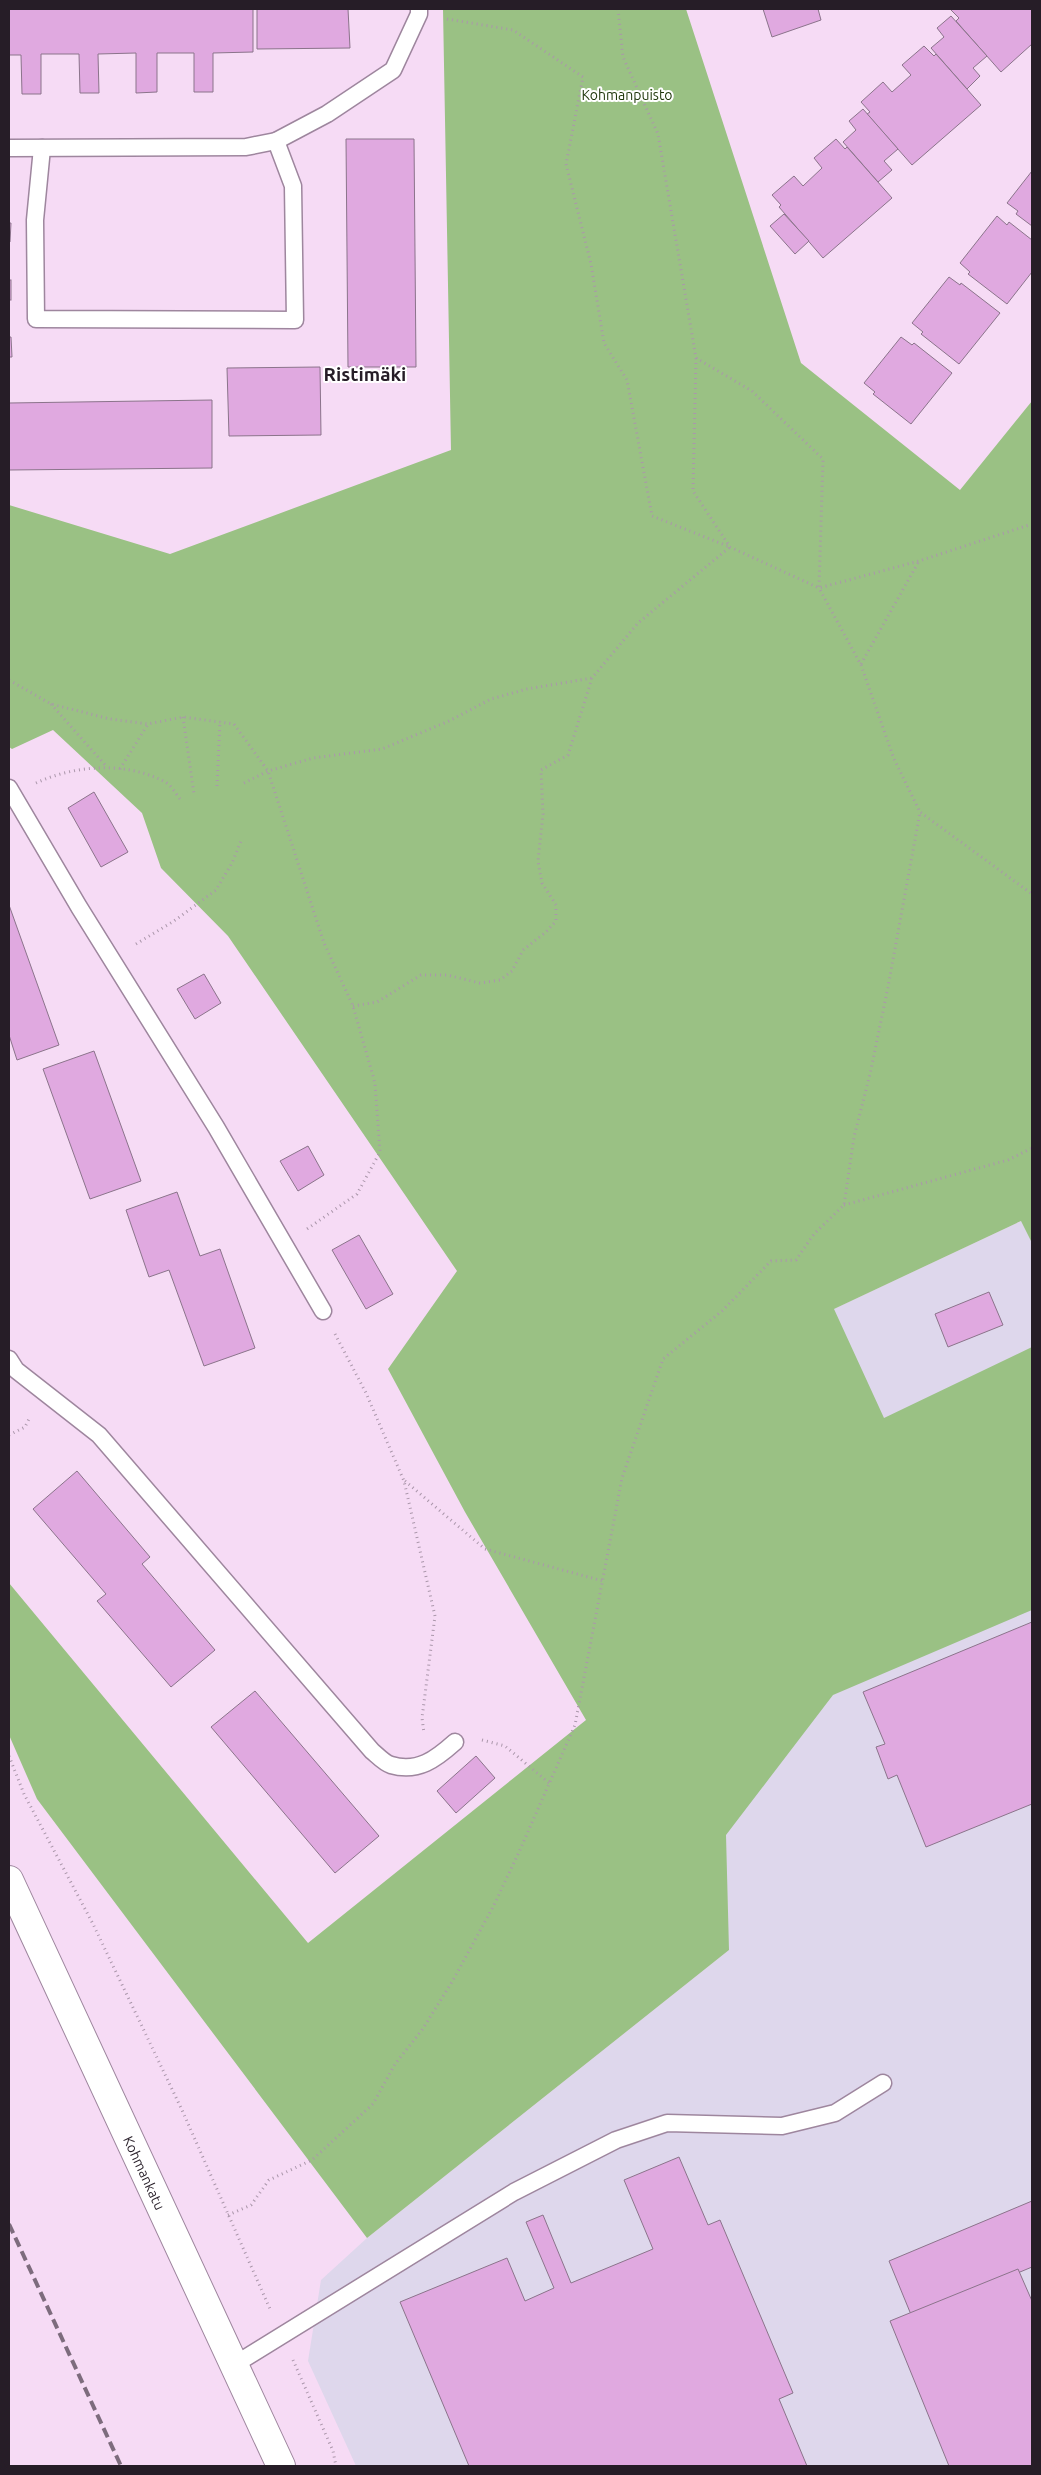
<svg xmlns="http://www.w3.org/2000/svg" width="1041" height="2475" viewBox="0 0 1041 2475" font-family="Ubuntu,sans-serif">
	<style>
		.commercial { fill: #ded7ec }
		.green { fill: #9ac184 }
		.building { fill: #e0a9e0; stroke: #8b748b }
		.lines { fill: none; stroke-linecap: round; stroke-linejoin: round }
		.lane-casing { stroke: #9e869e; stroke-width: 19 }
		.secondary-casing { stroke: #9e869e; stroke-width: 30 }
		.path { stroke: #ab97ab; stroke-width: 3; stroke-dasharray: 1 4; stroke-linecap: butt }
		.lane { stroke: #fff; stroke-width: 16 }
		.secondary { stroke: #fff; stroke-width: 28 }
		.rail { stroke: #7d6c7d; stroke-width: 4; stroke-dasharray: 10 5; stroke-linecap: butt }
		.labels { text-anchor: middle; stroke-width: 4; stroke-linejoin: round; paint-order: stroke }
		.park-label { font-size: 14px; fill: #1b3407; stroke: #fff }
		.street-label { font-size: 14px; fill: #261d27; stroke: #fff }
		.district-label { font-size: 19px; font-weight: bold; fill: #261d27; stroke: #fff }
	</style>
	<rect width="100%" height="100%" fill="#f6dbf5"/>
	<path class="commercial" d="M 1032,1216 L 1032,2466 L 356,2466 L 308,2361 L 321,2280 L 367,2238 L 729,1950 L 659,1391 Z"/>
	<path class="green" d="M 443,9 L 686,9 L 801,363 L 960,490 L 1032,401 L 1032,1243 L 1021,1221 L 834,1309 L 884,1418 L 1032,1347 L 1032,1610 L 833,1695 L 726,1835 L 729,1950 L 367,2238 L 37,1799 L 9,1735 L 9,1583 L 308,1943 L 586,1720 L 465,1512 L 388,1369 L 457,1271 L 228,936 L 161,868 L 142,813 L 53,730 L 12,749 L 9,747 L 9,505 L 170,554 L 451,450 Z"/>
	<g class="building">
		<path d="M 9,9 L 253,9 L 253,52 L 213,53 L 213,92 L 194,92 L 194,53 L 157,53 L 157,92 L 136,93 L 136,53 L 98,54 L 99,93 L 80,93 L 79,54 L 41,54 L 41,94 L 22,94 L 21,55 L 9,55 Z"/>
		<path d="M 257,9 L 348,9 L 350,48 L 257,49 Z"/>
		<path d="M 763,9 L 818,9 L 821,20 L 772,37 Z"/>
		<path d="M 950,9 L 1032,9 L 1032,44 L 1001,72 L 956,21 L 959,18 Z"/>
		<path d="M 951,16 L 987,56 L 973,68 L 980,76 L 967,89 L 931,48 L 944,37 L 937,28 Z"/>
		<path d="M 924,46 L 934,56 L 936,54 L 981,105 L 912,165 L 867,114 L 870,112 L 861,102 L 883,82 L 892,92 L 911,75 L 902,65 Z"/>
		<path d="M 863,109 L 898,149 L 884,161 L 892,170 L 878,182 L 843,142 L 856,130 L 849,121 Z"/>
		<path d="M 346,139 L 414,139 L 416,367 L 348,367 Z"/>
		<path d="M 836,139 L 845,149 L 847,147 L 892,198 L 823,258 L 779,207 L 781,205 L 772,195 L 794,176 L 803,186 L 822,168 L 814,158 Z"/>
		<path d="M 1032,171 L 1032,226 L 1016,214 L 1018,211 L 1007,203 Z"/>
		<path d="M 784,214 L 809,241 L 795,254 L 770,226 Z"/>
		<path d="M 997,216 L 1007,225 L 1009,222 L 1032,240 L 1032,272 L 1007,304 L 968,274 L 970,272 L 960,263 Z"/>
		<path d="M 9,223 L 11,223 L 10,242 L 9,242 Z"/>
		<path d="M 949,277 L 960,285 L 961,283 L 1000,313 L 959,364 L 921,334 L 923,332 L 912,323 Z"/>
		<rect x="9" y="280" width="2" height="20"/>
		<path d="M 9,337 L 11,337 L 12,357 L 9,357 Z"/>
		<path d="M 901,337 L 912,345 L 914,343 L 952,373 L 911,424 L 873,394 L 875,392 L 864,383 Z"/>
		<path d="M 320,367 L 321,435 L 229,436 L 227,368 Z"/>
		<path d="M 212,400 L 212,468 L 9,470 L 9,403 Z"/>
		<path d="M 94,792 L 128,852 L 101,867 L 68,808 Z"/>
		<path d="M 9,905 L 59,1045 L 17,1060 L 9,1035 Z"/>
		<path d="M 204,974 L 221,1003 L 195,1019 L 177,989 Z"/>
		<path d="M 94,1051 L 141,1181 L 90,1199 L 43,1069 Z"/>
		<path d="M 308,1146 L 324,1175 L 298,1191 L 280,1161 Z"/>
		<path d="M 177,1192 L 200,1256 L 220,1249 L 255,1348 L 204,1366 L 169,1270 L 149,1277 L 126,1210 Z"/>
		<path d="M 359,1235 L 393,1294 L 366,1309 L 332,1250 Z"/>
		<path d="M 989,1292 L 1003,1325 L 948,1347 L 935,1314 Z"/>
		<path d="M 77,1471 L 150,1557 L 142,1564 L 215,1650 L 171,1687 L 97,1601 L 106,1594 L 33,1509 Z"/>
		<path d="M 1032,1622 L 1032,1804 L 926,1847 L 897,1775 L 888,1779 L 876,1747 L 885,1744 L 863,1692 Z"/>
		<path d="M 255,1691 L 379,1836 L 335,1873 L 211,1727 Z"/>
		<path d="M 476,1756 L 495,1778 L 456,1813 L 437,1791 Z"/>
		<path d="M 679,2157 L 708,2225 L 720,2220 L 793,2393 L 779,2399 L 807,2466 L 469,2466 L 400,2302 L 507,2258 L 525,2301 L 554,2288 L 526,2222 L 543,2215 L 571,2283 L 653,2249 L 624,2180 Z"/>
		<path d="M 1032,2201 L 1032,2267 L 912,2317 L 889,2261 Z"/>
		<path d="M 1018,2269 L 1032,2301 L 1032,2466 L 949,2466 L 890,2321 Z"/>
	</g>
	<g class="lines">
		<defs>
			<g id="lane">
				<path d="M 9,148 L 246,147 L 276,141 L 327,114 L 393,70 L 419,14 L 419,9"/>
				<path d="M 42,148 L 35,220 L 36,319 L 295,320 L 293,186 L 276,141"/>
				<path d="M 9,788 L 79,907 L 216,1127 L 323,1311"/>
				<path d="M 9,1359 L 16,1370 L 99,1435 L 372,1751 C 377,1755 384,1763 391,1765 C 418,1773 436,1759 455,1742"/>
				<path d="M 234,2365 L 514,2192 L 616,2140 L 667,2123 L 782,2126 L 835,2113 L 883,2083"/>
			</g>
			<path id="secondary" d="M 9,1880 L 281,2466"/>
		</defs>
		<use href="#lane" class="lane-casing"/>
		<use href="#secondary" class="secondary-casing"/>
		<g class="path">
			<path d="M 618,9 L 623,57 L 658,134 L 696,358 L 693,491 L 730,547 L 819,588 L 919,561 L 1032,524"/>
			<path d="M 696,358 L 752,391 L 823,459 L 819,588 L 861,665 L 894,759 L 920,812"/>
			<path d="M 861,664 L 919,561"/>
			<path d="M 9,680 L 51,704 L 110,719 L 148,724 L 183,717 L 234,724 L 268,771 L 324,943 L 353,1006 L 375,1083 L 380,1152 L 357,1194 L 307,1229"/>
			<path d="M 51,704 L 106,766"/>
			<path d="M 183,717 L 194,794"/>
			<path d="M 120,769 L 148,724"/>
			<path d="M 36,783 C 75,765 126,761 165,782 C 171,785 176,794 180,799"/>
			<path d="M 244,783 L 268,771 L 313,758 L 382,749 L 449,721 L 491,699 L 527,689 L 592,678"/>
			<path d="M 217,786 L 220,721"/>
			<path d="M 136,944 L 174,921 L 216,890 L 232,863 L 241,841"/>
			<path d="M 353,1006 L 377,1002 L 421,975 L 447,975 L 480,983 L 500,980 L 512,971 L 523,950 L 546,932 L 556,921 L 556,905 L 542,883 L 538,861 L 543,814 L 541,770 L 568,755 L 592,678 L 638,623 L 730,547 L 652,516 L 627,380 L 604,343 L 591,264 L 566,164 L 583,77 L 513,30 L 447,19"/>
			<path d="M 844,1205 L 1008,1160 L 1032,1148"/>
			<path d="M 335,1334 L 366,1393 L 404,1481 L 435,1616 L 422,1718 L 424,1733"/>
			<path d="M 9,1435 L 25,1427 L 30,1417"/>
			<path d="M 405,1481 L 485,1549 L 603,1581"/>
			<path d="M 482,1740 L 505,1746 L 549,1783"/>
			<path d="M 9,1756 L 24,1794 L 93,1924 L 182,2110 L 270,2309"/>
			<path d="M 228,2215 L 251,2205 L 269,2180 L 312,2160 L 373,2104 L 395,2064 L 422,2030 L 452,1982 L 493,1907 L 519,1852 L 575,1725 L 622,1478 L 663,1359 L 722,1311 L 771,1261 L 796,1260 L 814,1234 L 844,1205 L 854,1137 L 870,1074 L 888,987 L 920,812 L 1032,894"/>
			<path d="M 293,2360 L 333,2451 L 336,2466"/>
		</g>
		<use href="#lane" class="lane"/>
		<use href="#secondary" class="secondary"/>
		<path class="rail" d="M 9,2224 L 121,2466"/>
	</g>
	<g class="labels">
		<g class="park-label">
			<text x="627" y="100">Kohmanpuisto</text>
		</g>
		<g class="street-label">
			<text transform="translate(144 2173) rotate(65)" y="5">Kohmankatu</text>
		</g>
		<g class="district-label">
			<text x="365" y="381">Ristimäki</text>
		</g>
	</g>
	<rect width="1041" height="2475" fill="none" stroke="#261d27" stroke-width="20"/>
</svg>
